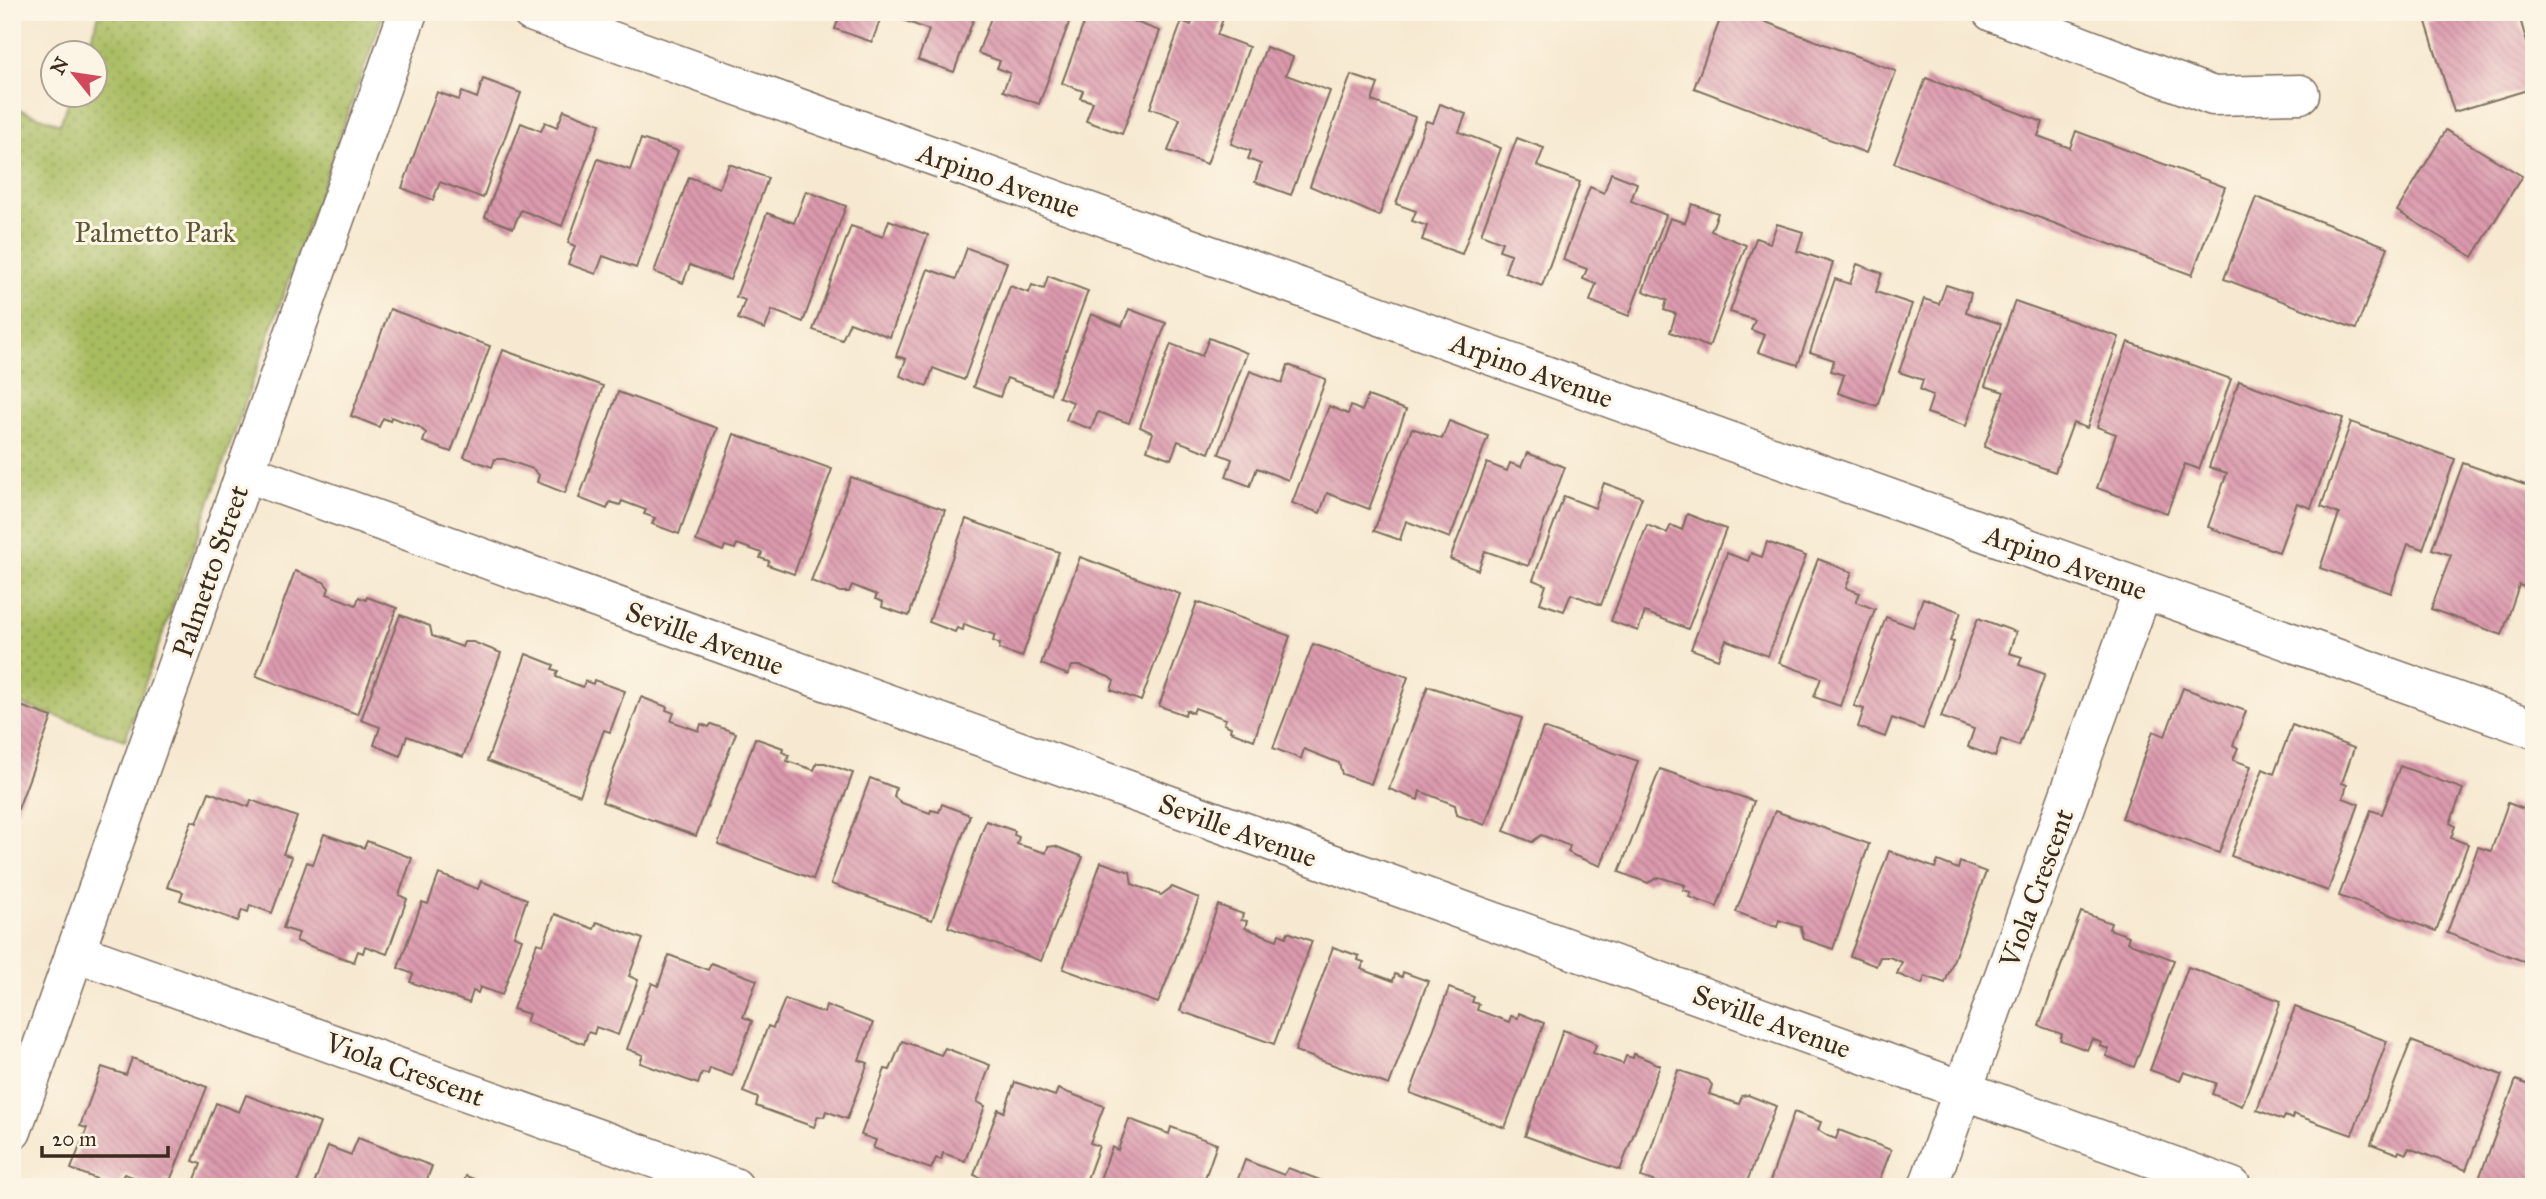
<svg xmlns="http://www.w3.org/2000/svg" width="2546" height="1199" viewBox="0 0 2546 1199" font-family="'IM FELL Great Primer',serif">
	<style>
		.park { fill: url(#park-dots); stroke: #72733f; stroke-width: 2 }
		.building { fill: url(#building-back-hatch) }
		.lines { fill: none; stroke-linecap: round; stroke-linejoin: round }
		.minor-casing { stroke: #7d6d5d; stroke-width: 41 }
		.minor { stroke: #fff; stroke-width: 38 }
		.labels { text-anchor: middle; stroke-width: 6; stroke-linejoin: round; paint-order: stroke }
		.street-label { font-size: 28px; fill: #3b2a1e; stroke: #fcf5e5 }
		.park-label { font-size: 28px; fill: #5c5632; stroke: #fcf5e5 }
	</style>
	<defs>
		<pattern id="park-dots" width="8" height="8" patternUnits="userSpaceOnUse" patternTransform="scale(1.75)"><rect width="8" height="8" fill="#a8bc60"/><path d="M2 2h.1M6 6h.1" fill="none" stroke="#8a994f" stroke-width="1.8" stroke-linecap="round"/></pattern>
		<pattern id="building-back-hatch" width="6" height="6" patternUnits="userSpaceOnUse" patternTransform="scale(1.75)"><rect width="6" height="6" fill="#dc9aae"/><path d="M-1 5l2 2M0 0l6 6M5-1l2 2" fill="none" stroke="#b47e8d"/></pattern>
	</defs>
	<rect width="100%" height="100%" fill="#fcf5e5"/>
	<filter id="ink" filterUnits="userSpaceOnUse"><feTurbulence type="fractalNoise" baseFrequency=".0143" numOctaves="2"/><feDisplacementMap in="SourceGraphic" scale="14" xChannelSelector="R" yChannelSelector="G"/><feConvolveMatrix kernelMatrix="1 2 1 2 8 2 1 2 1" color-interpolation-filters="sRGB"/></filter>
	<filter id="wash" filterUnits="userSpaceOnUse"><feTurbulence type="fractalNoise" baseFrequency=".00686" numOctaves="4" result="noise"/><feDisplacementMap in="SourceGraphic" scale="28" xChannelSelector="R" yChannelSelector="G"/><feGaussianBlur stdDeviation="1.57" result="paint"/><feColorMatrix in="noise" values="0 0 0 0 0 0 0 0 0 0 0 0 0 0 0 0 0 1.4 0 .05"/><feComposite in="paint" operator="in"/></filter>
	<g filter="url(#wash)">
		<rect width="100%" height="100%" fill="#f7e9d1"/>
		<path class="park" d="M 100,12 L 384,12 L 125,740 L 12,701 L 12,107 L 60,124 L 71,95 L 94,94 L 94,52 L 86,52 Z"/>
		<g id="blocks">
			<g class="building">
				<path d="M 841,12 L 883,12 L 872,42 L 835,29 Z"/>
				<path d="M 900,12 L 976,12 L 954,72 L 918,60 L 929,30 L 898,18 Z"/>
				<path d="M 993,12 L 1073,12 L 1039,104 L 1003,91 L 1010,73 L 997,68 L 1000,61 L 978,53 Z"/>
				<path d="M 1088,12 L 1117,12 L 1116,15 L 1160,31 L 1122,134 L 1086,121 L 1093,102 L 1080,98 L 1083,91 L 1062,83 Z"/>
				<path d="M 1196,12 L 1223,19 L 1217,35 L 1249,47 L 1207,164 L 1168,151 L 1180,119 L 1150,108 L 1182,21 L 1191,25 Z"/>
				<path d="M 1723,12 L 1739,12 L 1896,71 L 1866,153 L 1694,88 Z"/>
				<path d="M 2460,12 L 2518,12 L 2534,67 L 2534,88 L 2454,112 L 2426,22 Z"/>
				<path d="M 1266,47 L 1293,57 L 1286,75 L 1330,91 L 1291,195 L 1255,182 L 1261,164 L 1248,159 L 1251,151 L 1231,144 Z"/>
				<path d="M 1351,75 L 1378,84 L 1372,101 L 1415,117 L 1379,216 L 1310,186 Z"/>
				<path d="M 1926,78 L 2043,122 L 2038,136 L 2070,148 L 2076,131 L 2225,187 L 2192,275 L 1894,163 Z"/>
				<path d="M 483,79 L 521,93 L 483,198 L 440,182 L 433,200 L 402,188 L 437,92 L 459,100 L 462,92 L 477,98 Z"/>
				<path d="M 1440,104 L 1466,114 L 1459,132 L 1501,148 L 1462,254 L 1422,240 L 1427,226 L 1412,221 L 1416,211 L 1396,204 L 1426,121 L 1433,123 Z"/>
				<path d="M 564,110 L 600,124 L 562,226 L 521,210 L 513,228 L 485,217 L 521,123 L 541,131 L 545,122 L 557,127 Z"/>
				<path d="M 2446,130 L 2522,176 L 2473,257 L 2397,211 Z"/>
				<path d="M 1517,138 L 1544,148 L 1537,166 L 1580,182 L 1542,286 L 1505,272 L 1511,254 L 1499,250 L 1502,242 L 1481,234 Z"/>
				<path d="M 641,139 L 678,151 L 636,268 L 603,256 L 596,274 L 568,264 L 575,246 L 568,243 L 598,159 L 630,170 Z"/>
				<path d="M 729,164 L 768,178 L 730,280 L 690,265 L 683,283 L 654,272 L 689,177 L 719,188 Z"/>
				<path d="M 1611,173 L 1637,183 L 1631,201 L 1666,215 L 1629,316 L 1590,301 L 1596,284 L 1583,279 L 1587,269 L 1563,260 L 1590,187 L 1604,193 Z"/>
				<path d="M 806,191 L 846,206 L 803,322 L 772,310 L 765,329 L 738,319 L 745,300 L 736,297 L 767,213 L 794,223 Z"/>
				<path d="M 2256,197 L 2388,247 L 2356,329 L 2224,279 Z"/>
				<path d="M 1692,204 L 1718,213 L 1711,231 L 1746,245 L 1709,347 L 1670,332 L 1676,314 L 1664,310 L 1667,300 L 1643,291 L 1670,218 L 1685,223 Z"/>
				<path d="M 889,220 L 928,235 L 890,337 L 850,322 L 842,340 L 813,330 L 851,226 L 883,237 Z"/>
				<path d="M 1777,224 L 1803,232 L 1797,251 L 1833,263 L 1798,365 L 1758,352 L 1765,335 L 1751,330 L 1755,320 L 1730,312 L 1756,238 L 1770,243 Z"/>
				<path d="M 967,248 L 1007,262 L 964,380 L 933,368 L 927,386 L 900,376 L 906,359 L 896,356 L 928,269 L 956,279 Z"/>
				<path d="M 1857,264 L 1882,273 L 1876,292 L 1912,304 L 1877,406 L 1838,393 L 1844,375 L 1831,371 L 1834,360 L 1810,352 L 1835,279 L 1850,284 Z"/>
				<path d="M 1048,276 L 1088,291 L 1050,394 L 1007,378 L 1000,397 L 973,387 L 1010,286 L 1029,293 L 1032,285 L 1044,289 Z"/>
				<path d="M 1946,285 L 1971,293 L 1966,312 L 2001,324 L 1966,426 L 1927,413 L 1933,395 L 1920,390 L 1923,380 L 1899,372 L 1924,299 L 1939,304 Z"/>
				<path d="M 2015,301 L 2119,337 L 2087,428 L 2073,423 L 2055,472 L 1984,447 L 2004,392 L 1985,386 Z"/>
				<path d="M 390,309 L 490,346 L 451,452 L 423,442 L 426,433 L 419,427 L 391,417 L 390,421 L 383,418 L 379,427 L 351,416 Z"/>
				<path d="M 1129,309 L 1166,323 L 1129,423 L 1098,412 L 1091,429 L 1066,420 L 1073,402 L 1059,397 L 1091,314 L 1122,326 Z"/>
				<path d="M 1209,338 L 1247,353 L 1209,453 L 1178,441 L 1171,459 L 1147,450 L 1153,433 L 1140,427 L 1171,344 L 1202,356 Z"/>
				<path d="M 2128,342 L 2231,379 L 2199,469 L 2185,464 L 2167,513 L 2097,488 L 2116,434 L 2097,427 Z"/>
				<path d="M 503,350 L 603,386 L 565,493 L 537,482 L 539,475 L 533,469 L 504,459 L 495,459 L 492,467 L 464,457 Z"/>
				<path d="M 1288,365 L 1326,379 L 1288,480 L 1257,468 L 1250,486 L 1226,477 L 1232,459 L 1219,454 L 1250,371 L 1282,383 Z"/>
				<path d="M 2239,381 L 2343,418 L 2311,508 L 2297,503 L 2279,552 L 2208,527 L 2227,473 L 2209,467 Z"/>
				<path d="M 618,392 L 717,428 L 679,534 L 652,524 L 655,518 L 644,514 L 646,510 L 622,501 L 620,505 L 610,502 L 607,509 L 579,498 Z"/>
				<path d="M 1368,396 L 1406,410 L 1369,509 L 1327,493 L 1320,513 L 1292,503 L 1329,406 L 1348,414 L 1351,406 L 1362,411 Z"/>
				<path d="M 1449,421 L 1488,436 L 1450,538 L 1406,521 L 1400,540 L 1374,531 L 1412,428 L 1442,439 Z"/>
				<path d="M 2351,422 L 2455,459 L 2423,549 L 2408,544 L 2391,593 L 2320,568 L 2339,514 L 2321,507 Z"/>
				<path d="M 734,434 L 832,469 L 794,574 L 768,565 L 769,561 L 760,558 L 762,553 L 737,544 L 735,549 L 725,546 L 723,551 L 696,541 Z"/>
				<path d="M 1527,453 L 1565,467 L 1528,566 L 1485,551 L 1478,570 L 1450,559 L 1487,463 L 1507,471 L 1510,463 L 1521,467 Z"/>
				<path d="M 2463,463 L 2534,488 L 2534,590 L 2519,585 L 2502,635 L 2431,609 L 2451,555 L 2432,549 Z"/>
				<path d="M 851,477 L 945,510 L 909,616 L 882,607 L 883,602 L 875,599 L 877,595 L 852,585 L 849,592 L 840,592 L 811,581 Z"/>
				<path d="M 1604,483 L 1642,497 L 1601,605 L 1571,594 L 1564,611 L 1540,603 L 1546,585 L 1533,580 L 1564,496 L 1595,508 Z"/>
				<path d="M 1687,514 L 1726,529 L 1688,629 L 1645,612 L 1638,631 L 1611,621 L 1647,525 L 1667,533 L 1671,525 L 1682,530 Z"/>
				<path d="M 966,519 L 1059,552 L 1022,657 L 999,649 L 1000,644 L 993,641 L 995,635 L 964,624 L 963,630 L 957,628 L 955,632 L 929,622 Z"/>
				<path d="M 1767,542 L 1806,556 L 1768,656 L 1726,640 L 1718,659 L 1691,649 L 1727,553 L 1748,561 L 1751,553 L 1762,557 Z"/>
				<path d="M 1080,557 L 1180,594 L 1141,701 L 1111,690 L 1114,681 L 1109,677 L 1081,666 L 1072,666 L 1068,675 L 1041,664 Z"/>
				<path d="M 1818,559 L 1852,572 L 1846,588 L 1860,593 L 1856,602 L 1875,609 L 1840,706 L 1814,697 L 1821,678 L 1779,663 Z"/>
				<path d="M 295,571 L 324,582 L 329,588 L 327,594 L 356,605 L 359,597 L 366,600 L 367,597 L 397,608 L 357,714 L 256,676 Z"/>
				<path d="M 1923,598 L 1961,612 L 1950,641 L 1954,642 L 1923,729 L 1892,718 L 1885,737 L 1858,727 L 1864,709 L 1854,706 L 1886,617 L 1913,627 Z"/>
				<path d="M 1197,602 L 1290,636 L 1254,740 L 1230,731 L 1231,727 L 1224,724 L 1226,719 L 1195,708 L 1193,713 L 1186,710 L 1185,715 L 1159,706 Z"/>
				<path d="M 400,615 L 430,626 L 432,636 L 462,647 L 464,642 L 473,642 L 501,653 L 463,757 L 407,736 L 400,756 L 374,745 L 380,727 L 361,720 Z"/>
				<path d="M 1978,618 L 2016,632 L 2009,653 L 2022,657 L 2019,665 L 2045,674 L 2019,746 L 2001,739 L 1995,757 L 1968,747 L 1974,729 L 1941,717 Z"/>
				<path d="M 1313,644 L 1408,677 L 1371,784 L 1342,774 L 1339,763 L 1304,749 L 1301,759 L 1273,748 Z"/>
				<path d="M 526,654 L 554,665 L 552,669 L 558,671 L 556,677 L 583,687 L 585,681 L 593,684 L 594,680 L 625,691 L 610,732 L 604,730 L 580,795 L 487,761 Z"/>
				<path d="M 1428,686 L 1522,718 L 1485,825 L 1457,815 L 1455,805 L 1420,791 L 1418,800 L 1389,789 Z"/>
				<path d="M 2183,688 L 2246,711 L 2233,745 L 2238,748 L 2233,760 L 2251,766 L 2219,853 L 2122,818 L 2153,731 L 2165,736 Z"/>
				<path d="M 641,697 L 667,707 L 666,710 L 674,713 L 671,721 L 699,731 L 701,724 L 709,727 L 711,724 L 736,733 L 696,836 L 602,802 Z"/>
				<path d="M 12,703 L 52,717 L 18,809 L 12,807 Z"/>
				<path d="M 2292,725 L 2354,748 L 2342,783 L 2347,785 L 2343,798 L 2359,804 L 2328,891 L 2231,856 L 2263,769 L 2274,774 Z"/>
				<path d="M 1543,728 L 1638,761 L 1601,866 L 1575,856 L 1568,852 L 1570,846 L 1541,835 L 1532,842 L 1504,831 Z"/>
				<path d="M 755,738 L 783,748 L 782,752 L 789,755 L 787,761 L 814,770 L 817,763 L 825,763 L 853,773 L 813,879 L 718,844 Z"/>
				<path d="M 2400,766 L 2463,789 L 2450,823 L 2455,826 L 2451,838 L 2468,844 L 2436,931 L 2339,896 L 2371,810 L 2382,814 Z"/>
				<path d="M 1660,769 L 1754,801 L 1717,907 L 1689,897 L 1691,892 L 1683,890 L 1685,885 L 1659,877 L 1648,883 L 1619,872 Z"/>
				<path d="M 870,778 L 896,788 L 894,797 L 902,803 L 930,813 L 931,810 L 939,812 L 942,804 L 970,815 L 932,920 L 831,884 Z"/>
				<path d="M 209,792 L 249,807 L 251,800 L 297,817 L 283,854 L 292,857 L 272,913 L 250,905 L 248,912 L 242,910 L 238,921 L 180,900 L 183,892 L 167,887 L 192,821 L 197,823 Z"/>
				<path d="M 2508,803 L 2534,813 L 2534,965 L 2447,933 L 2478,847 L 2491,851 Z"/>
				<path d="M 1775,811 L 1869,844 L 1833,949 L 1804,939 L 1801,927 L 1779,920 L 1777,927 L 1736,912 Z"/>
				<path d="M 986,821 L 1015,831 L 1014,835 L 1019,837 L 1017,844 L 1046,853 L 1048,847 L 1055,846 L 1083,857 L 1041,961 L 948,927 Z"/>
				<path d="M 324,834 L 364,848 L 367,841 L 412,858 L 399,895 L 407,899 L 387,954 L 365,946 L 363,953 L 358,951 L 354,962 L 296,941 L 299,933 L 283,928 L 307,862 L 313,864 Z"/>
				<path d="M 1889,851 L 1935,868 L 1938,861 L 1958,869 L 1960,862 L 1986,872 L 1945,983 L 1925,976 L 1922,984 L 1897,974 L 1902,962 L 1889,957 L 1880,957 L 1876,966 L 1850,956 Z"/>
				<path d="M 1101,862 L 1130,872 L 1132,884 L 1161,895 L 1172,887 L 1199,898 L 1158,1003 L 1063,969 Z"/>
				<path d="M 439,874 L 478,889 L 481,881 L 527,899 L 514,936 L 522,939 L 502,995 L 480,987 L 478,993 L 473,991 L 469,1003 L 410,982 L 413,974 L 398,968 L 422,902 L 428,904 Z"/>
				<path d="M 1218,905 L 1243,914 L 1241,920 L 1247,921 L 1245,928 L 1277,940 L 1279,934 L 1286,937 L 1288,932 L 1312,941 L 1274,1044 L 1180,1011 Z"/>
				<path d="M 2081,912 L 2111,923 L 2109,929 L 2129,936 L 2127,942 L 2174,960 L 2134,1067 L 2106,1056 L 2109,1049 L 2100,1046 L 2102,1043 L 2092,1039 L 2087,1050 L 2060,1040 L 2062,1034 L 2039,1026 Z"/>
				<path d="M 555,914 L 594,929 L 597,922 L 643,939 L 629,976 L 638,980 L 618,1035 L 596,1027 L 594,1034 L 588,1032 L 584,1044 L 526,1022 L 529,1014 L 513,1009 L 537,943 L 543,945 Z"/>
				<path d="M 1333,947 L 1359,956 L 1358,960 L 1364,962 L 1361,969 L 1393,981 L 1395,974 L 1402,977 L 1403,972 L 1428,981 L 1389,1085 L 1295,1051 Z"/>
				<path d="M 669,955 L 708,970 L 711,963 L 757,980 L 743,1017 L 752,1021 L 732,1076 L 710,1068 L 708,1074 L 702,1073 L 698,1084 L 640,1063 L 643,1055 L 627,1049 L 652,983 L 658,986 Z"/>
				<path d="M 2188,967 L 2281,1001 L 2242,1106 L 2212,1094 L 2216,1083 L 2184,1072 L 2180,1081 L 2150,1070 Z"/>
				<path d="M 1449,988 L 1474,997 L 1472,1002 L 1479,1004 L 1477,1010 L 1509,1022 L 1511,1016 L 1518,1018 L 1519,1013 L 1544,1023 L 1505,1128 L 1410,1093 Z"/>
				<path d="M 785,999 L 824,1013 L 826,1005 L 873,1023 L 859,1060 L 868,1063 L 847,1119 L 826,1111 L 824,1117 L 818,1116 L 814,1127 L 756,1106 L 758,1098 L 743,1092 L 768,1026 L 773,1028 Z"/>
				<path d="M 2295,1007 L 2387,1041 L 2352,1135 L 2293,1114 L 2292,1119 L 2285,1116 L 2283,1120 L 2257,1110 Z"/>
				<path d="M 1563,1030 L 1591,1040 L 1596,1045 L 1593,1053 L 1623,1064 L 1626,1056 L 1633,1058 L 1634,1054 L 1660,1065 L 1620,1170 L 1525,1136 Z"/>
				<path d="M 902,1041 L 941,1055 L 945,1048 L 990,1065 L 977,1102 L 985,1106 L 965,1161 L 943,1153 L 941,1160 L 936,1158 L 931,1169 L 873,1148 L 876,1140 L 861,1135 L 885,1069 L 890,1070 Z"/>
				<path d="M 2411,1041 L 2502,1075 L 2466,1170 L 2409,1148 L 2406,1154 L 2399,1151 L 2398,1154 L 2371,1144 Z"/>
				<path d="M 132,1058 L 207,1087 L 170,1181 L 165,1179 L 162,1187 L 124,1174 L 117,1187 L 71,1169 L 87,1128 L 80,1126 L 102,1067 L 126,1075 Z"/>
				<path d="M 1678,1070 L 1708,1080 L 1712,1085 L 1709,1094 L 1739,1104 L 1742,1096 L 1748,1095 L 1776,1106 L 1745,1187 L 1670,1187 L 1641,1177 Z"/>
				<path d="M 2516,1080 L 2534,1087 L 2534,1187 L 2485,1187 L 2477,1184 Z"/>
				<path d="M 1015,1082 L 1055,1096 L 1058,1089 L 1104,1106 L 1090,1143 L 1099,1146 L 1084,1187 L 988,1187 L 990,1182 L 974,1175 L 998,1109 L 1004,1112 Z"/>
				<path d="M 246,1095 L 320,1123 L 296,1187 L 192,1187 L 201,1164 L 193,1161 L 216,1103 L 239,1112 Z"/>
				<path d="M 1794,1112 L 1821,1122 L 1818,1130 L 1828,1136 L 1836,1139 L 1839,1130 L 1891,1150 L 1877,1187 L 1768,1187 Z"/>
				<path d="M 1129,1119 L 1169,1134 L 1171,1127 L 1217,1144 L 1204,1181 L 1212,1184 L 1211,1187 L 1097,1187 L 1112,1147 L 1118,1150 Z"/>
				<path d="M 358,1138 L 432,1166 L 424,1187 L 313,1187 L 328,1146 L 351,1155 Z"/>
				<path d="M 1245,1160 L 1284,1175 L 1288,1168 L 1333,1185 L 1235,1187 Z"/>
				<path d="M 466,1176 L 494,1187 L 462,1187 Z"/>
			</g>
		</g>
	</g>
	<g filter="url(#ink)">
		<use href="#blocks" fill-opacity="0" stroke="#7d6d5d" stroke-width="2"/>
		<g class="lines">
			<defs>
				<g id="minor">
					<path d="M 531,12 L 2534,729"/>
					<path d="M 1992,12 L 2213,96 L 2300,94"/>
					<path d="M 244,472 L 2232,1187"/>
					<path d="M 75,952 L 734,1187"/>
					<path d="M 12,1131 L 408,12"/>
					<path d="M 1928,1187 L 2143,589"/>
				</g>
			</defs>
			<use href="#minor" class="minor-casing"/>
			<use href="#minor" class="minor"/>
		</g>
	</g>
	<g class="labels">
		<g class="street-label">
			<text transform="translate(999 180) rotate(20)" y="10">Arpino Avenue</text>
			<text transform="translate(1532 370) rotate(20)" y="10">Arpino Avenue</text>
			<text transform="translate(2066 562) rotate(20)" y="10">Arpino Avenue</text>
			<text transform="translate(210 571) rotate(-71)" y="10">Palmetto Street</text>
			<text transform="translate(705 638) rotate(20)" y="10">Seville Avenue</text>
			<text transform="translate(1238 830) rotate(20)" y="10">Seville Avenue</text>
			<text transform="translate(2036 888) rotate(-70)" y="10">Viola Crescent</text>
			<text transform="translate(1772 1021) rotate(20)" y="10">Seville Avenue</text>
			<text transform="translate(405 1069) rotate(20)" y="10">Viola Crescent</text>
		</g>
		<g class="park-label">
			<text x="155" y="242">Palmetto Park</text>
		</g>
	</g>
	<rect width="2546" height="1199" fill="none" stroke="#fcf5e5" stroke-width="42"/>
	<g transform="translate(74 74) rotate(300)"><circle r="33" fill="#fcf5e5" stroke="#afa495" stroke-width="2"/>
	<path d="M0-5L12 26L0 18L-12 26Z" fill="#d1495b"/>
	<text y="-10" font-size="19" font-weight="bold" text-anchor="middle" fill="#3b2a1e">N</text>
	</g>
	<path d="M42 1146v10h126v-10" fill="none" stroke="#3b2a1e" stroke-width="3.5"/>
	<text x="52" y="1146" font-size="21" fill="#3b2a1e" stroke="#fcf5e5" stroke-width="5" paint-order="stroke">20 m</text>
</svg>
